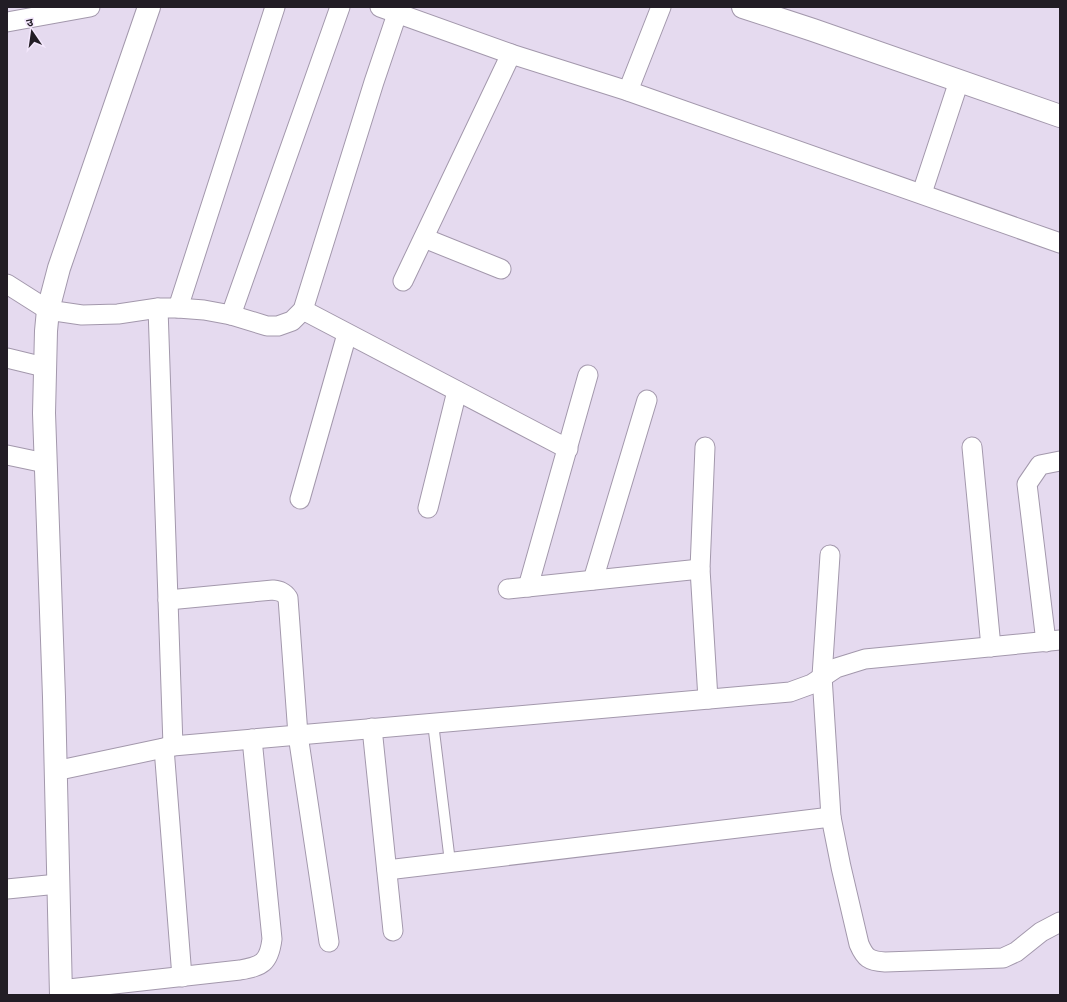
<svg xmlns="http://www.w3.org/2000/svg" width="1067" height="1002" viewBox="0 0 1067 1002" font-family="Karla,'Noto Sans Devanagari',sans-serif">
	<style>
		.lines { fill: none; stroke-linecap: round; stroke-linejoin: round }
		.lane-casing { stroke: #a398ac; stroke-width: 12 }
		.street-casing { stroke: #a398ac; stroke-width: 21 }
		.secondary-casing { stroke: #a398ac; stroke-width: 24 }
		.lane { stroke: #fff; stroke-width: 10 }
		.street { stroke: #fff; stroke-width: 19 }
		.secondary { stroke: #fff; stroke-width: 22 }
	</style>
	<rect width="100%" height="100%" fill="#e5daef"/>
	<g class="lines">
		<defs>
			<path id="lane" d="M 433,723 L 450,862"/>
			<g id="street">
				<path d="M 380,7 L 511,54 L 628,91 L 1060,243"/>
				<path d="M 7,22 L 90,7"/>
				<path d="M 628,91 L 661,7"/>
				<path d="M 922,193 L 959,81"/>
				<path d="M 424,238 L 501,269"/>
				<path d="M 403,281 L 511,54"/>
				<path d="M 7,284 L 48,310 L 82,315 L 118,314 L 158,308 L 178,308 L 204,310 L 231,315 L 267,326 L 278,326 L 292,321 L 303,310 L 374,82 L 397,14"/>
				<path d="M 158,308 L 173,746"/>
				<path d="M 178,308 L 275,7"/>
				<path d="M 303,310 L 568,449"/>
				<path d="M 231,315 L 340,7"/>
				<path d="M 7,358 L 44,367"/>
				<path d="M 705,447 L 700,569 L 708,699"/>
				<path d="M 972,447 L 991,647"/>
				<path d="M 7,455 L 45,463"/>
				<path d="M 300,499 L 347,334"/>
				<path d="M 428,508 L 457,391"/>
				<path d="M 830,555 L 822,676 L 831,817 L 841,867 L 859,944 C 865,958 869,961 885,962 L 1003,958 L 1016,952 L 1041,932 L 1060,922"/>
				<path d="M 593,580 L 647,400"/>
				<path d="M 528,587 L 588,375"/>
				<path d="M 508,589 L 700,569"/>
				<path d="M 168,600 L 273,590 C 280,591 284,592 288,598 L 298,735 L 329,942"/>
				<path d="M 1046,642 L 1027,484 L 1040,465 L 1060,461"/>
				<path d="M 372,728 L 393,931"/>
				<path d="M 164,748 L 182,977"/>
				<path d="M 55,771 L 173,746 L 790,692 L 812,684 L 836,668 L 865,659 L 1060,640"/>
				<path d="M 387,870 L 831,817"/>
				<path d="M 7,889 L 58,884"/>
				<path d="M 60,990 L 240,970 C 262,966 269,963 272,939 L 252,739"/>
			</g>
			<g id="secondary">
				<path d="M 743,7 L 813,30 L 1060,116"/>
				<path d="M 61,995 L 54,697 L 44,413 L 46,331 L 48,310 L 59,268 L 149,7"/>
			</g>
		</defs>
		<use href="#lane" class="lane-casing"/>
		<use href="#street" class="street-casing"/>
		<use href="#secondary" class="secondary-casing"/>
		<use href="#lane" class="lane"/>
		<use href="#street" class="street"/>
		<use href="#secondary" class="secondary"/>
	</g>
	<rect width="1067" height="1002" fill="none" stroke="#221d25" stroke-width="16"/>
	<g transform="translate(32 32) rotate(347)" stroke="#f3e7fc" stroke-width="3" paint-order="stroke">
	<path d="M0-3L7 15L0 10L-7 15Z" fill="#221d25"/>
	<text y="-6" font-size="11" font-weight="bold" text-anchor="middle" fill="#221d25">उ</text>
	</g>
</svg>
